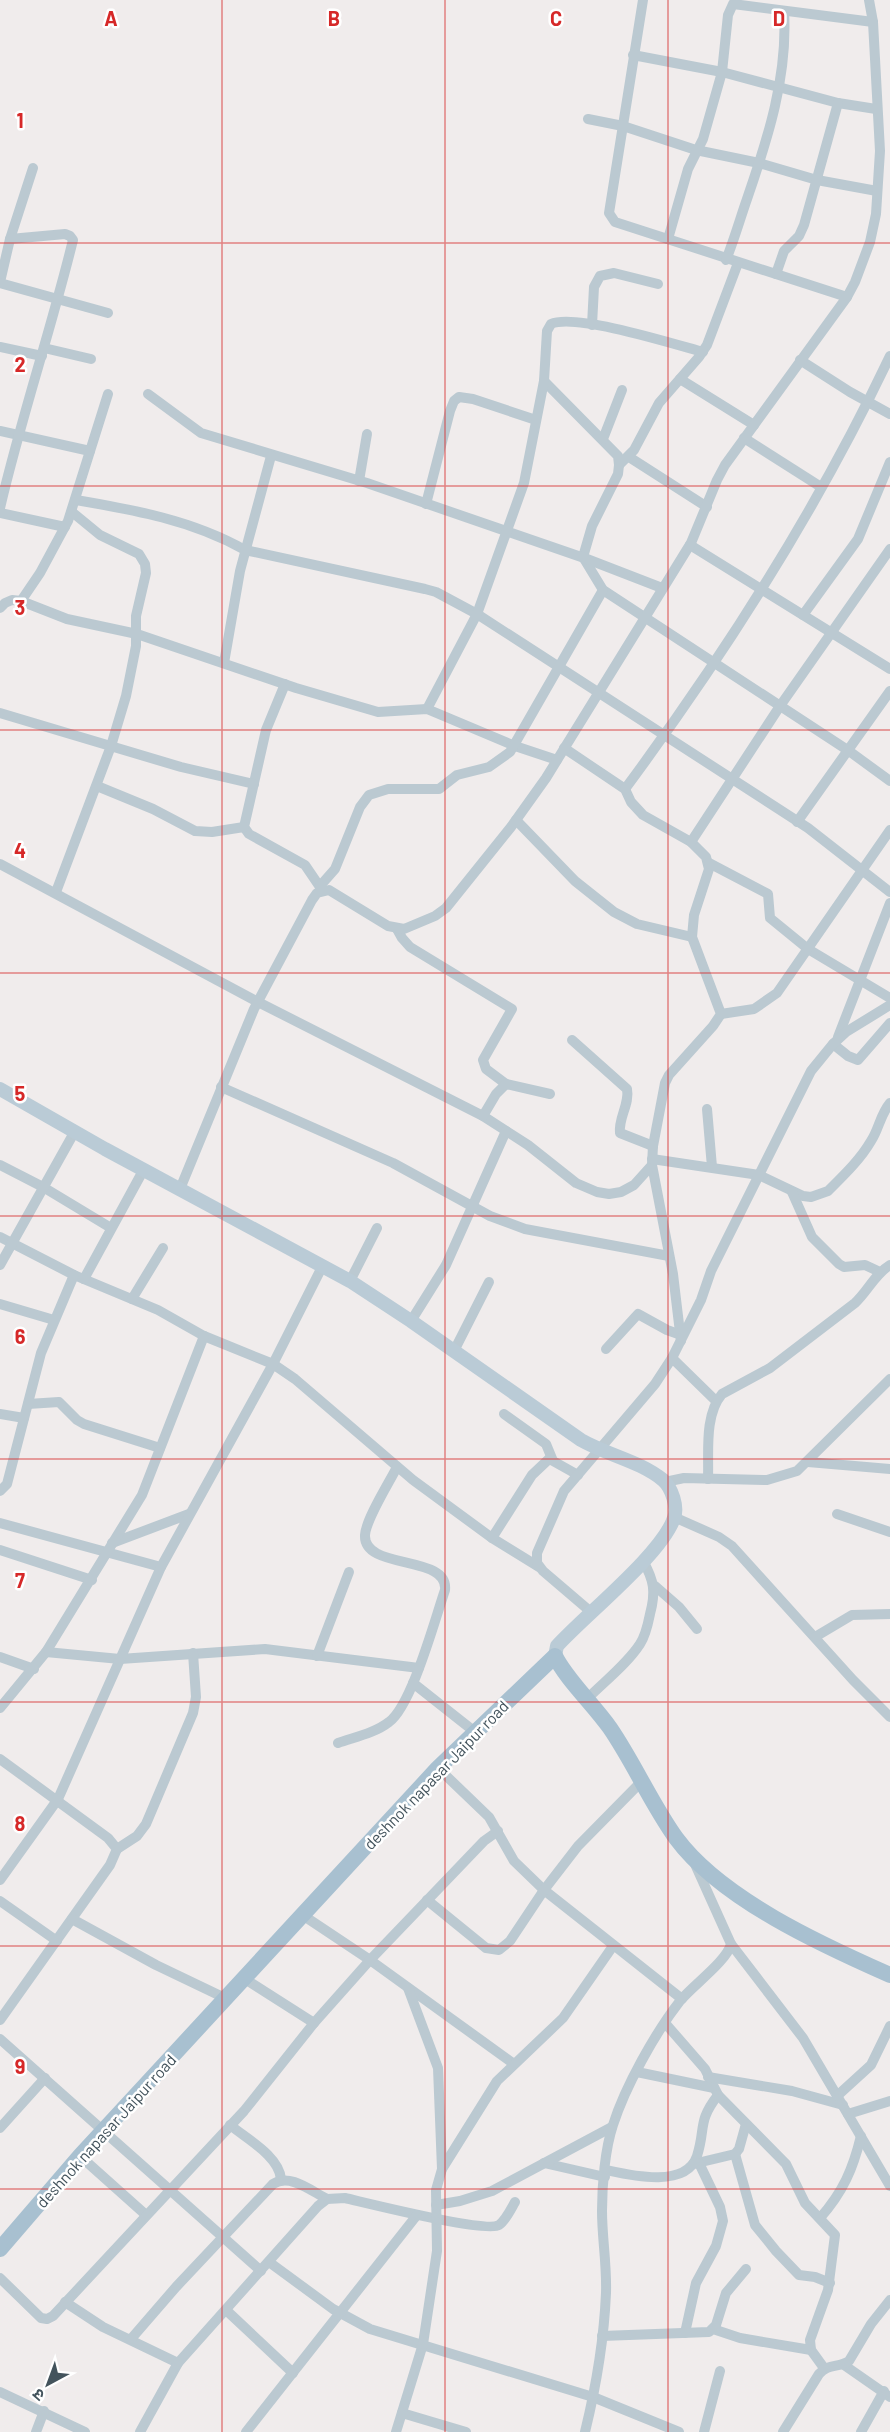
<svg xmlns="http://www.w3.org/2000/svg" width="890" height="2432" viewBox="0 0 890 2432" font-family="Barlow,'Noto Sans Devanagari',sans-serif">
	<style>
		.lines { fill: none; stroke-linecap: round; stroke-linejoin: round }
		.minor { stroke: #bbc9d1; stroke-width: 10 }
		.secondary { stroke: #bacbd6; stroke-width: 14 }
		.primary { stroke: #a8c0d0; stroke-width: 16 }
		.grid { fill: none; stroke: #d62828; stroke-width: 1.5; stroke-opacity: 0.55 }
		.labels { text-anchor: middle; stroke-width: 5; stroke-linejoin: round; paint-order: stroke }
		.street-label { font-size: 16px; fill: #43535c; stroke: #fff }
		.grid-label { font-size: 20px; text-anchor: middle; font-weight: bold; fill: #d62828; stroke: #fff; stroke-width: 5; stroke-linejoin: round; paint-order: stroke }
	</style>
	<rect width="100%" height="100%" fill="#f0ecec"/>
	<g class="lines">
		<g class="minor">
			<path d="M 643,0 L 609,213 L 615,222 L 847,297"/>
			<path d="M 633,55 L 722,72 L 838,103 L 876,109"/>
			<path d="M 588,119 L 623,126 L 696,150 L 759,163 L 817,180 L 877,191"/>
			<path d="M 668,239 L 688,169 L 703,139 L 722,72 L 728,15 L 733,4 L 873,22"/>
			<path d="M 726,260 C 734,240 740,219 747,199 C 768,138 788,76 784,11"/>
			<path d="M 776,274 L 784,251 L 799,236 L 804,225 L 838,103"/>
			<path d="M 0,282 L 10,239 L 33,168"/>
			<path d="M 0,283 L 108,313"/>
			<path d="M 592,325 L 594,287 L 600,276 L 614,273 L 658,284"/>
			<path d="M 0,347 L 42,356"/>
			<path d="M 44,348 L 91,359"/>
			<path d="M 800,360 L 850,392 L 890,414"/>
			<path d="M 680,379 L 754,425"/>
			<path d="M 544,381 L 618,456 L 619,465 L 618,474 L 592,526 L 583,557 L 603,590 L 849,751 L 890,781"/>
			<path d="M 148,394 L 201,433 L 367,483 L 587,559 L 662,588"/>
			<path d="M 0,431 L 90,451"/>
			<path d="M 744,438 L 821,487"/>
			<path d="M 603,439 L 622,390"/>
			<path d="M 629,457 L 707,507"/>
			<path d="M 619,465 L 634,450 L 659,403 L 699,357 L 707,345 L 738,263"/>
			<path d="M 359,481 L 367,434"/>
			<path d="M 76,500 C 134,510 192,520 245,550 L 425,589 L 436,592 L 477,614 L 808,828 L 890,892"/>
			<path d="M 426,504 L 450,411 L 454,401 L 459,397 L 473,399 L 536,420"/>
			<path d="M 0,508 C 21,418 51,330 73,240 L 70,236 L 65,234 L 10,239"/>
			<path d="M 0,513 L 65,527"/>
			<path d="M 690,545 L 890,669"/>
			<path d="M 21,601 L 40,573 L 68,521 L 108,394"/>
			<path d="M 0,608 L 5,603 L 12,600 L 21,601 L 67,619 L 137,634 L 296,688 L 378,712 L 427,709 L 515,746 L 557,760"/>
			<path d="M 803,615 L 858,539 L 890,462"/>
			<path d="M 224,663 L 240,571 L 271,456"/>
			<path d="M 285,684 L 266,730 L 244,827 L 249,834 L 305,865 L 322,890"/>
			<path d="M 427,709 L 477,614 L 524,483 L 544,381 L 547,331 L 551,324 C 575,313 674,344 703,352"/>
			<path d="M 0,713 L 181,767 L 254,784"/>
			<path d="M 564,748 L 625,789 L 631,802 L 643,815 L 691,842 L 706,857 L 709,869 L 694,915 L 692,937 L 721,1014 L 713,1026 L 669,1075 L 665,1083 L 653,1146 L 652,1165 L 673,1274 L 681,1341"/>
			<path d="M 97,786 L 153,809 L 195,831 L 212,832 L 244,827"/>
			<path d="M 625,789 C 725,654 818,508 890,356"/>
			<path d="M 516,820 L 575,881 L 614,912 L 637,924 L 692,937"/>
			<path d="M 797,822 L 890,691"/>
			<path d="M 691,842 L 780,706 L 890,549"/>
			<path d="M 709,863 L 768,894 L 770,918 L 808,949 L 890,998"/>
			<path d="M 0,864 L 258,1002 L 483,1116 L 528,1145 L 576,1183 L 597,1192 L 609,1194 L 621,1192 L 634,1185 L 652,1165"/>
			<path d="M 320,886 L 335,869 L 360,807 L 369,795 L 388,789 L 439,789 L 457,775 L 489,767 L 510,752 L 603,590"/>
			<path d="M 56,892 L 111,746 L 126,696 L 136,646 L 136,616 L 146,573 L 145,564 L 139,554 L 100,535 L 72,512"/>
			<path d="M 397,929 L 402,938 L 410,947 L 512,1009 L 483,1060 L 486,1069 L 506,1084"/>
			<path d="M 721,1014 L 754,1009 L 777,993 L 890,830"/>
			<path d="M 838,1037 L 890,903"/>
			<path d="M 572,1040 L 627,1089 C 630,1104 618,1118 620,1133 L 653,1146"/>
			<path d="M 833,1044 L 848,1056 L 858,1060 L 890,1023"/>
			<path d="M 221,1087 L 393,1163 L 490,1216 L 525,1229 L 669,1256"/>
			<path d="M 707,1109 L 712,1167"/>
			<path d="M 483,1116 L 496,1094 L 506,1084 L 550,1094"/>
			<path d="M 652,1159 L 759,1175 L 803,1196 L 811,1197 L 828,1191 C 843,1176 860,1160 871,1141 C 879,1129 880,1115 890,1103"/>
			<path d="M 0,1165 L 43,1187 L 111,1228"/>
			<path d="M 180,1189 L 254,1009 L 312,900 L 317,893 L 329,890 L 388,926 L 404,929 L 435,916 L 446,908 L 511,827 L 546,778 L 691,543 L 717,480 L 725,465 L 847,297 L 855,282 L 870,242 L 876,214 L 880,151 L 873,22 L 869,0"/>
			<path d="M 792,1192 L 812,1237 L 839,1264 L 844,1267 L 865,1265 L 880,1272"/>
			<path d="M 0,1237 L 74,1275 L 158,1310 L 204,1336 L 273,1364 L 295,1379 L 413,1480 L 492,1538 L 539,1567"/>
			<path d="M 0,1265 L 75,1131"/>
			<path d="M 84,1279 L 144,1169"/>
			<path d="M 350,1281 L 377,1228"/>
			<path d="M 132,1299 L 163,1248"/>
			<path d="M 0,1304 L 54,1320"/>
			<path d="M 411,1321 L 446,1265 L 506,1131"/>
			<path d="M 606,1349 L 638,1314 L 667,1330 L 681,1335"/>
			<path d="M 454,1351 L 489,1282"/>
			<path d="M 672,1358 L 716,1401"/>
			<path d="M 28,1404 L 59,1402 L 77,1420 L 84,1424 L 160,1448"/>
			<path d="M 0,1414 L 24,1418"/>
			<path d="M 504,1414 L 546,1444 L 553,1461 L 578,1475"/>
			<path d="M 808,1462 L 890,1469"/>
			<path d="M 708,1479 C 709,1453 704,1415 722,1394 L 770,1368 L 855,1303 C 868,1291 875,1274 890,1265"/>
			<path d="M 665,1482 L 684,1478 L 767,1480 L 797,1471 L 890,1379"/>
			<path d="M 0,1491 L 7,1484 L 41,1353 L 74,1275"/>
			<path d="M 837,1514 L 890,1532"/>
			<path d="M 674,1517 L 719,1537 L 732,1546 L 853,1680 L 890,1717"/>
			<path d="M 0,1523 L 161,1567"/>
			<path d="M 492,1538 L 532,1475 L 550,1458"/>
			<path d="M 112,1543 L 189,1514"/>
			<path d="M 0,1550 L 92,1580"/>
			<path d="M 655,1586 L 679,1607 L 697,1629"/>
			<path d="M 591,1612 L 543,1571 L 537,1563 L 537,1553 L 564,1491 L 655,1384 L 672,1358 L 701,1300 L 711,1271 L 811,1071 L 833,1044 L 846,1032 L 890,1005"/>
			<path d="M 815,1637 L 852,1615 L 890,1614"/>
			<path d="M 46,1652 L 120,1659 L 265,1649 L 419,1668"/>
			<path d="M 317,1656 L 349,1572"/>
			<path d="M 0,1657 L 34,1669"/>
			<path d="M 413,1683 L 475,1732"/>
			<path d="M 588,1698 C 605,1681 627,1664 640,1644 C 646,1635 648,1624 650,1614 C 656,1592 654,1580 643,1561"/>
			<path d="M 0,1708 L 46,1652 L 142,1495 L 204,1336"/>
			<path d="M 338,1743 C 355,1737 375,1733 389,1722 C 412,1705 435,1619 445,1590 C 449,1554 363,1571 365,1535 C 366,1519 389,1483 397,1467"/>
			<path d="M 0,1759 L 108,1838 L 117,1849 L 110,1865 L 0,2020"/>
			<path d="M 438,1768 L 489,1817 L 514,1861 L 544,1890 L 682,1999"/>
			<path d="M 117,1849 L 137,1836 L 146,1824 L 193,1713 L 196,1697 L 193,1653"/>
			<path d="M 0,1880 L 58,1799 L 161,1567 L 273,1364 L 323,1265"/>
			<path d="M 427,1900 L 486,1948 L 499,1950 L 510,1941 L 544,1890 L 578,1846 L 642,1781"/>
			<path d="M 0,1901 L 57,1941"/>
			<path d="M 304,1916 L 370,1960 L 514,2064"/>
			<path d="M 72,1919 L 156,1965 L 227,1999"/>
			<path d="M 731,1944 L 803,2038 L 890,2186"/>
			<path d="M 245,1979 L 314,2023"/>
			<path d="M 408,1988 L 438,2068 L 442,2169"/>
			<path d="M 665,2023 L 705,2069 L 718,2095 L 786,2164 L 805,2203 L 835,2235 L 828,2290 L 810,2340 L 811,2350 L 824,2368"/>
			<path d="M 0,2039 L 261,2271"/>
			<path d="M 637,2072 L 714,2088"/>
			<path d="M 708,2077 L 792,2091 L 843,2105"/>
			<path d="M 837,2096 L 871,2065 L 890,2026"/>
			<path d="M 848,2114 L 890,2101"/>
			<path d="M 230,2125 C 247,2139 279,2156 281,2179"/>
			<path d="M 0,2128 L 45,2078"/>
			<path d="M 735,2154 L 755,2225 L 776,2251 L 799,2275 L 815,2277 L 830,2283"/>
			<path d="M 80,2156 L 146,2215"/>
			<path d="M 544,2163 L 605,2177"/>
			<path d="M 693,2164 L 735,2154 L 739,2149 L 746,2124"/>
			<path d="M 606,2170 C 629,2175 686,2189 697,2156 C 706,2128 697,2122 718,2095"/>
			<path d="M 436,2205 L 460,2201 L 492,2191 L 612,2127"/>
			<path d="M 820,2218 C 843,2192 853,2169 861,2136"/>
			<path d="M 269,2262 L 333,2309 L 370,2329 L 593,2397 L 679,2432"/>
			<path d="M 0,2278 L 41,2318 L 47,2319 L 53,2316 L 244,2111 L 314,2023 L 370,1960 L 484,1841 L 498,1831"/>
			<path d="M 65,2302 L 103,2327 L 178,2363"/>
			<path d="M 226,2310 L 293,2373"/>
			<path d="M 713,2329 L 740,2338 L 811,2350"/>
			<path d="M 685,2333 L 696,2283 L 716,2246 L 723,2221 L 720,2207 L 699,2163"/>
			<path d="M 602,2336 L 709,2332 L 716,2325 L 726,2293 L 746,2269"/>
			<path d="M 131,2339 L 176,2287 L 273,2184 C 290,2173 311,2191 327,2199"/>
			<path d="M 844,2365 L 890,2397"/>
			<path d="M 0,2392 L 85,2432"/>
			<path d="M 402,2413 L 466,2432"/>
			<path d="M 36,2432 L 44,2411"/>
			<path d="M 140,2432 L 178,2363 L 318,2206 L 327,2199 L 345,2198 C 367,2203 486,2233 499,2225 C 506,2220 511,2209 515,2202"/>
			<path d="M 246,2432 L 417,2215"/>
			<path d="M 396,2432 L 423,2344 L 437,2251 L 436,2190 L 442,2169 L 497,2081 L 563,2018 L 613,1946"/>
			<path d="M 585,2432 C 596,2387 604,2339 606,2293 C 607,2265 602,2238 602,2211 C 602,2185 605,2149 613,2125 C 625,2087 655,2033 680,2001 C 692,1986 727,1961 731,1944 L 694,1862"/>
			<path d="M 704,2432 L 720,2371"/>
			<path d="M 783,2432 L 819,2374 C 828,2363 839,2368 849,2361 L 871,2324 L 890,2300"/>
			<path d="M 861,2432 L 884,2391"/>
		</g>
		<path class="secondary" d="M 0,1089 L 105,1149 L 350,1281 L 411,1321 L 581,1440 C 607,1455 640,1461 663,1480 C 672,1488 678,1507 674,1518 C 662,1554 585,1615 557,1646 L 555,1656"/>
		<path class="primary" d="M 0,2249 L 80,2156 L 438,1768 L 555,1656 C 566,1679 594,1705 610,1728 C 634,1763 651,1803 676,1838 C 721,1899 822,1945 890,1975"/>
	</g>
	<path class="grid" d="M 222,0 L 222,2432M 445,0 L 445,2432M 668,0 L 668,2432M 0,243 L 890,243M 0,486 L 890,486M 0,730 L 890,730M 0,973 L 890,973M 0,1216 L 890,1216M 0,1459 L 890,1459M 0,1702 L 890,1702M 0,1946 L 890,1946M 0,2189 L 890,2189"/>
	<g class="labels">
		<g class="street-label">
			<text transform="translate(436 1775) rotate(-46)" y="6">deshnok napasar Jaipur road</text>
			<text transform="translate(106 2131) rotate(-48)" y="6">deshnok napasar Jaipur road</text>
		</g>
	</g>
	<g class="grid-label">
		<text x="111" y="26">A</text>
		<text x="334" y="26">B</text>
		<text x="556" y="26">C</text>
		<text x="779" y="26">D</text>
		<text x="20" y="128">1</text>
		<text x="20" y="372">2</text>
		<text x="20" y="615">3</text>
		<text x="20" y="858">4</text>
		<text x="20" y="1101">5</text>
		<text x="20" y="1344">6</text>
		<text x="20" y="1588">7</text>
		<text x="20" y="1831">8</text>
		<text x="20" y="2074">9</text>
	</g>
	<g transform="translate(48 2384) rotate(221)" stroke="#ffffff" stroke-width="4.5" paint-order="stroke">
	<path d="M0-4.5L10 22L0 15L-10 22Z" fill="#43535c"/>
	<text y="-9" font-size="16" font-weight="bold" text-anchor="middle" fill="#43535c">उ</text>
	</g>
</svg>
